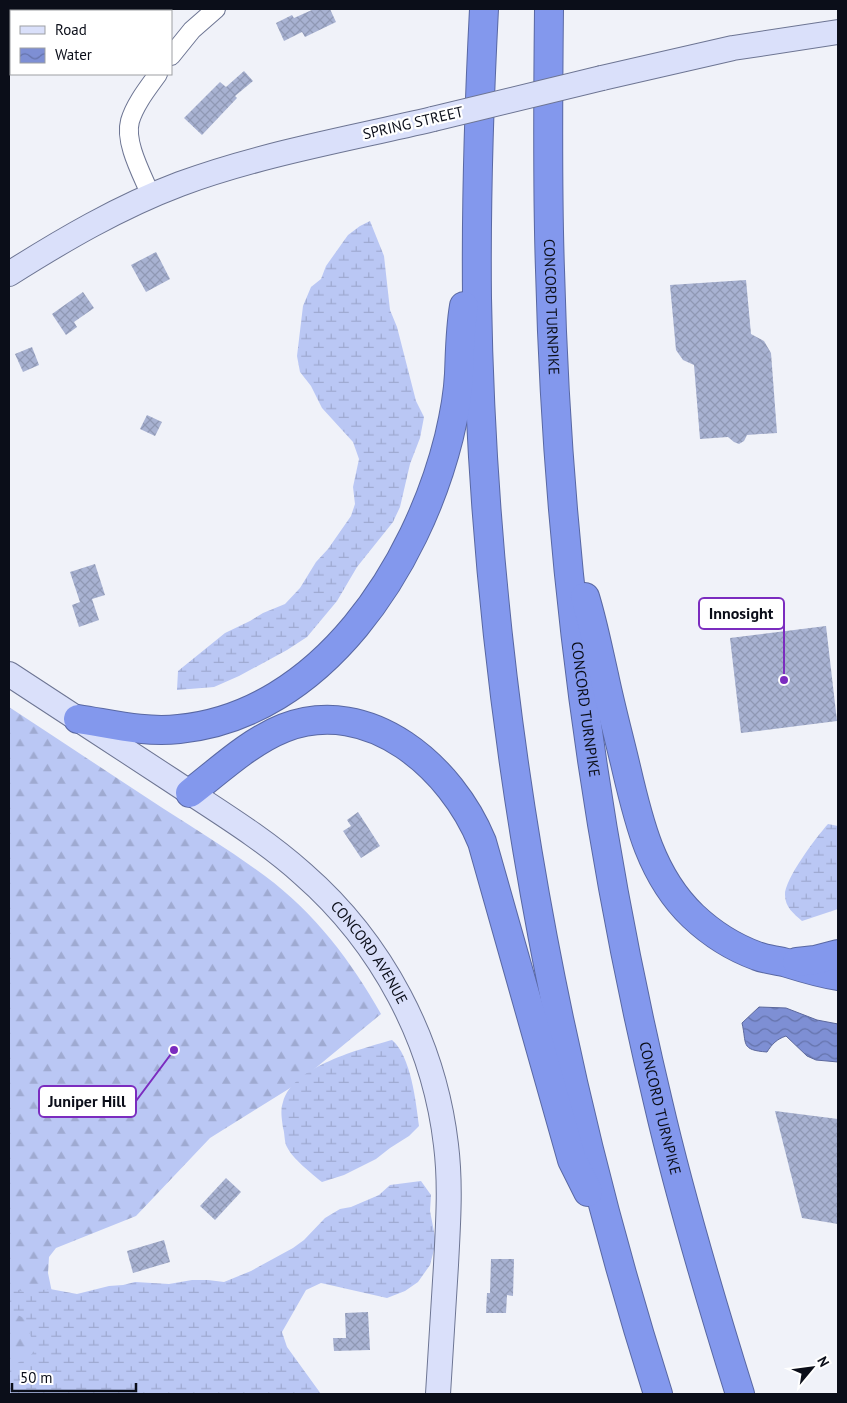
<svg xmlns="http://www.w3.org/2000/svg" width="847" height="1403" viewBox="0 0 847 1403" font-family="'PT Sans',sans-serif">
	<style>
		.forest { fill: url(#forest-firs) }
		.wetland { fill: url(#wetland-marsh) }
		.water { fill: url(#water-waves); stroke: #5c689c }
		.building { fill: url(#building-cross-hatch) }
		.lines { fill: none; stroke-linecap: round; stroke-linejoin: round }
		.minor-casing { stroke: #6d7593; stroke-width: 20 }
		.secondary-casing { stroke: #6d7593; stroke-width: 26 }
		.motorway-casing { stroke: #5968a3; stroke-width: 30 }
		.minor { stroke: #fff; stroke-width: 18 }
		.secondary { stroke: #dae0fa; stroke-width: 24 }
		.motorway { stroke: #8398ed; stroke-width: 28 }
		.secondary-bridge-casing { stroke: #6d7593; stroke-width: 26; stroke-linecap: butt }
		.secondary-bridge { stroke: #dae0fa; stroke-width: 24 }
		.labels { text-anchor: middle; stroke-width: 4.5; stroke-linejoin: round; paint-order: stroke }
		.street-label { font-size: 15px; fill: #0b0e19; stroke: #fff }
		.leader { fill: none; stroke: #7b2cbf; stroke-width: 2 }
		.callout-dot { fill: #7b2cbf; stroke: #fff; stroke-width: 2 }
		.callout { fill: #fff; stroke: #7b2cbf; stroke-width: 2 }
		.callout-label { font-size: 16px; text-anchor: middle; font-weight: bold; fill: #0b0e19 }
	</style>
	<defs>
		<pattern id="forest-firs" width="22" height="20" patternUnits="userSpaceOnUse" patternTransform="scale(1.25)"><rect width="22" height="20" fill="#bac7f4"/><path d="M5 1l3.5 6h-7zM16 11l3.5 6h-7z" fill="#9faad1"/></pattern>
		<pattern id="wetland-marsh" width="20" height="14" patternUnits="userSpaceOnUse" patternTransform="scale(1.25)"><rect width="20" height="14" fill="#bac7f4"/><path d="M1 5h8M5 5V1M11 12h8M15 12V8" fill="none" stroke="#9faad1"/></pattern>
		<pattern id="water-waves" width="16" height="10" patternUnits="userSpaceOnUse" patternTransform="scale(1.25)"><rect width="16" height="10" fill="#7e8fd4"/><path d="M0 5q4-4 8 0t8 0" fill="none" stroke="#6573ab"/></pattern>
		<pattern id="building-cross-hatch" width="8" height="8" patternUnits="userSpaceOnUse" patternTransform="scale(1.25)"><rect width="8" height="8" fill="#a8b2d2"/><path d="M0 0l8 8M0 8l8-8" fill="none" stroke="#8f98b4"/></pattern>
	</defs>
	<rect width="100%" height="100%" fill="#f0f2f9"/>
	<path class="forest" d="M 9,707 C 61,741 112,775 164,809 C 198,831 233,852 265,876 C 315,913 351,961 381,1014 L 295,1085 L 210,1138 L 136,1216 L 56,1248 L 49,1257 L 48,1273 L 73,1394 L 9,1394 Z"/>
	<g class="wetland">
		<path d="M 370,221 L 384,256 L 390,310 L 397,327 L 416,401 L 424,417 L 420,438 L 410,464 L 400,507 L 393,522 L 357,567 L 337,601 L 307,637 L 287,650 L 239,676 L 214,687 L 177,690 L 178,671 L 225,633 L 250,621 L 263,613 L 285,604 L 300,588 L 316,562 L 328,549 L 351,516 L 355,504 L 353,487 L 359,459 L 353,442 L 322,408 L 311,386 L 300,372 L 297,356 L 303,306 L 311,287 L 321,279 L 326,266 L 348,235 L 360,226 Z"/>
		<path d="M 828,824 L 838,826 L 838,909 L 802,921 C 794,914 785,907 785,895 C 784,880 817,836 828,824 Z"/>
		<path d="M 392,1040 C 411,1056 416,1102 419,1126 L 409,1136 L 390,1148 L 376,1159 L 344,1175 L 322,1182 C 312,1174 292,1158 287,1147 C 284,1142 285,1133 283,1128 C 282,1119 280,1111 283,1102 C 293,1066 361,1049 392,1040 Z"/>
		<path d="M 421,1181 L 431,1195 L 430,1211 L 436,1242 L 430,1265 L 418,1282 L 405,1291 L 387,1298 L 321,1283 L 306,1290 L 282,1332 L 287,1347 L 321,1394 L 9,1394 L 9,1366 L 16,1364 L 34,1353 L 34,1345 L 24,1318 L 9,1311 L 9,1288 L 25,1292 L 50,1289 L 77,1294 L 109,1286 L 123,1285 L 135,1282 L 169,1284 L 192,1280 L 208,1280 L 224,1282 L 251,1271 L 293,1248 L 304,1240 L 325,1218 L 340,1209 L 351,1207 L 379,1195 L 390,1185 Z"/>
	</g>
	<path class="water" d="M 759,1007 L 786,1008 L 817,1020 L 838,1024 L 838,1062 L 816,1060 L 807,1056 L 786,1036 C 777,1039 772,1044 767,1052 C 740,1050 747,1044 742,1023 Z"/>
	<g class="building">
		<path d="M 314,9 L 330,9 L 336,22 L 305,37 L 302,32 L 284,41 L 276,23 L 292,15 L 294,18 Z"/>
		<path d="M 244,71 L 253,81 L 235,96 L 237,98 L 202,135 L 184,118 L 220,82 L 226,87 Z"/>
		<path d="M 156,252 L 170,279 L 146,292 L 131,265 Z"/>
		<path d="M 746,280 L 751,334 L 764,341 L 771,353 L 777,433 L 747,435 L 744,441 L 739,444 L 734,442 L 728,437 L 700,439 L 694,365 L 683,360 L 676,350 L 670,285 Z"/>
		<path d="M 83,292 L 94,308 L 74,322 L 77,327 L 66,335 L 52,314 Z"/>
		<path d="M 32,347 L 39,365 L 23,372 L 15,354 Z"/>
		<path d="M 147,415 L 162,422 L 155,436 L 140,429 Z"/>
		<path d="M 95,564 L 105,595 L 92,599 L 99,620 L 79,627 L 72,605 L 80,602 L 70,572 Z"/>
		<path d="M 826,626 L 837,721 L 741,733 L 730,638 Z"/>
		<path d="M 358,812 L 380,846 L 361,858 L 343,831 L 351,826 L 347,820 Z"/>
		<path d="M 775,1111 L 838,1119 L 838,1224 L 802,1218 Z"/>
		<path d="M 226,1178 L 241,1192 L 215,1220 L 200,1206 Z"/>
		<path d="M 164,1240 L 170,1262 L 133,1273 L 127,1251 Z"/>
		<path d="M 491,1259 L 514,1259 L 513,1296 L 507,1295 L 506,1313 L 486,1313 L 487,1293 L 490,1293 Z"/>
		<path d="M 368,1312 L 370,1350 L 334,1351 L 333,1338 L 346,1338 L 345,1313 Z"/>
	</g>
	<g class="lines">
		<defs>
			<g id="minor">
				<path d="M 171,56 L 192,30 L 216,9"/>
				<path d="M 151,196 C 143,176 124,143 130,121 C 135,104 148,88 158,74"/>
			</g>
			<g id="secondary">
				<path d="M 602,78 L 733,48 L 838,32"/>
				<path d="M 9,274 C 63,240 119,207 180,184 C 261,154 349,139 433,119"/>
				<path id="s1" d="M 9,674 C 63,709 117,745 171,780 C 216,810 263,838 303,874 C 382,943 434,1041 446,1145 C 451,1185 448,1225 446,1265 C 443,1308 441,1351 438,1394"/>
			</g>
			<g id="motorway">
				<path d="M 484,9 C 479,105 476,202 477,298 C 483,669 546,1041 658,1394"/>
				<path id="s2" d="M 549,9 C 548,96 547,183 550,270 C 557,550 593,830 658,1102 C 681,1201 710,1298 740,1394"/>
				<path d="M 585,597 C 593,623 598,649 604,675 C 610,704 618,734 625,763 C 638,819 650,875 693,916 C 711,933 735,948 757,956 C 767,960 777,960 787,963 C 806,969 819,973 838,976"/>
				<path d="M 78,719 C 111,724 145,733 179,729 C 322,715 417,566 449,437 C 454,416 458,395 459,374 C 460,350 460,330 464,306"/>
				<path d="M 190,793 C 220,770 249,742 284,728 C 370,695 452,768 482,842 L 572,1160 L 588,1192"/>
				<path d="M 797,962 L 815,960 L 838,954"/>
			</g>
		</defs>
		<use href="#minor" class="minor-casing"/>
		<use href="#secondary" class="secondary-casing"/>
		<use href="#motorway" class="motorway-casing"/>
		<use href="#minor" class="minor"/>
		<use href="#secondary" class="secondary"/>
		<use href="#motorway" class="motorway"/>
		<defs>
			<path id="secondary-bridge" d="M 433,119 L 602,78"/>
		</defs>
		<use href="#secondary-bridge" class="secondary-bridge-casing"/>
		<use href="#secondary-bridge" class="secondary-bridge"/>
	</g>
	<g class="labels">
		<g class="street-label">
			<text transform="translate(413 123) rotate(-13)" y="5">SPRING STREET</text>
			<text dy="5" stroke="none"><textPath href="#s2" startOffset="298">CONCORD TURNPIKE</textPath></text>
			<text dy="5" stroke="none"><textPath href="#s2" startOffset="702">CONCORD TURNPIKE</textPath></text>
			<text dy="5" stroke="none"><textPath href="#s1" startOffset="459">CONCORD AVENUE</textPath></text>
			<text dy="5" stroke="none"><textPath href="#s2" startOffset="1108">CONCORD TURNPIKE</textPath></text>
		</g>
	</g>
	<path class="leader" d="M784 680L784 613M174 1050L136 1101"/>
	<g class="callout-dot">
		<circle cx="784" cy="680" r="5"/>
		<circle cx="174" cy="1050" r="5"/>
	</g>
	<g class="callout">
		<rect x="699" y="598" width="85" height="31" rx="5"/>
		<rect x="39" y="1086" width="97" height="31" rx="5"/>
	</g>
	<g class="callout-label">
		<text x="741" y="619">Innosight</text>
		<text x="87" y="1107">Juniper Hill</text>
	</g>
	<rect width="847" height="1403" fill="none" stroke="#0b0e19" stroke-width="20"/>
	<rect x="10" y="10" width="162" height="65" fill="#ffffff" stroke="#9d9fa3"/>
	<rect x="20" y="26" width="25" height="8" fill="#dae0fa" stroke="#9d9fa3"/>
	<text x="55" y="35" font-size="15" fill="#0b0e19">Road</text>
	<rect x="20" y="48" width="25" height="15" fill="url(#water-waves)" stroke="#9d9fa3"/>
	<text x="55" y="60" font-size="15" fill="#0b0e19">Water</text>
	<g transform="translate(812 1368) rotate(61)" stroke="#ffffff" stroke-width="4" paint-order="stroke">
	<path d="M0-4L9 19L0 12L-9 19Z" fill="#0b0e19"/>
	<text y="-8" font-size="14" font-weight="bold" text-anchor="middle" fill="#0b0e19">N</text>
	</g>
	<path d="M12 1383v8h124v-8" fill="none" stroke="#0b0e19" stroke-width="2.5"/>
	<text x="20" y="1383" font-size="15" fill="#0b0e19" stroke="#ffffff" stroke-width="4" paint-order="stroke">50 m</text>
</svg>
